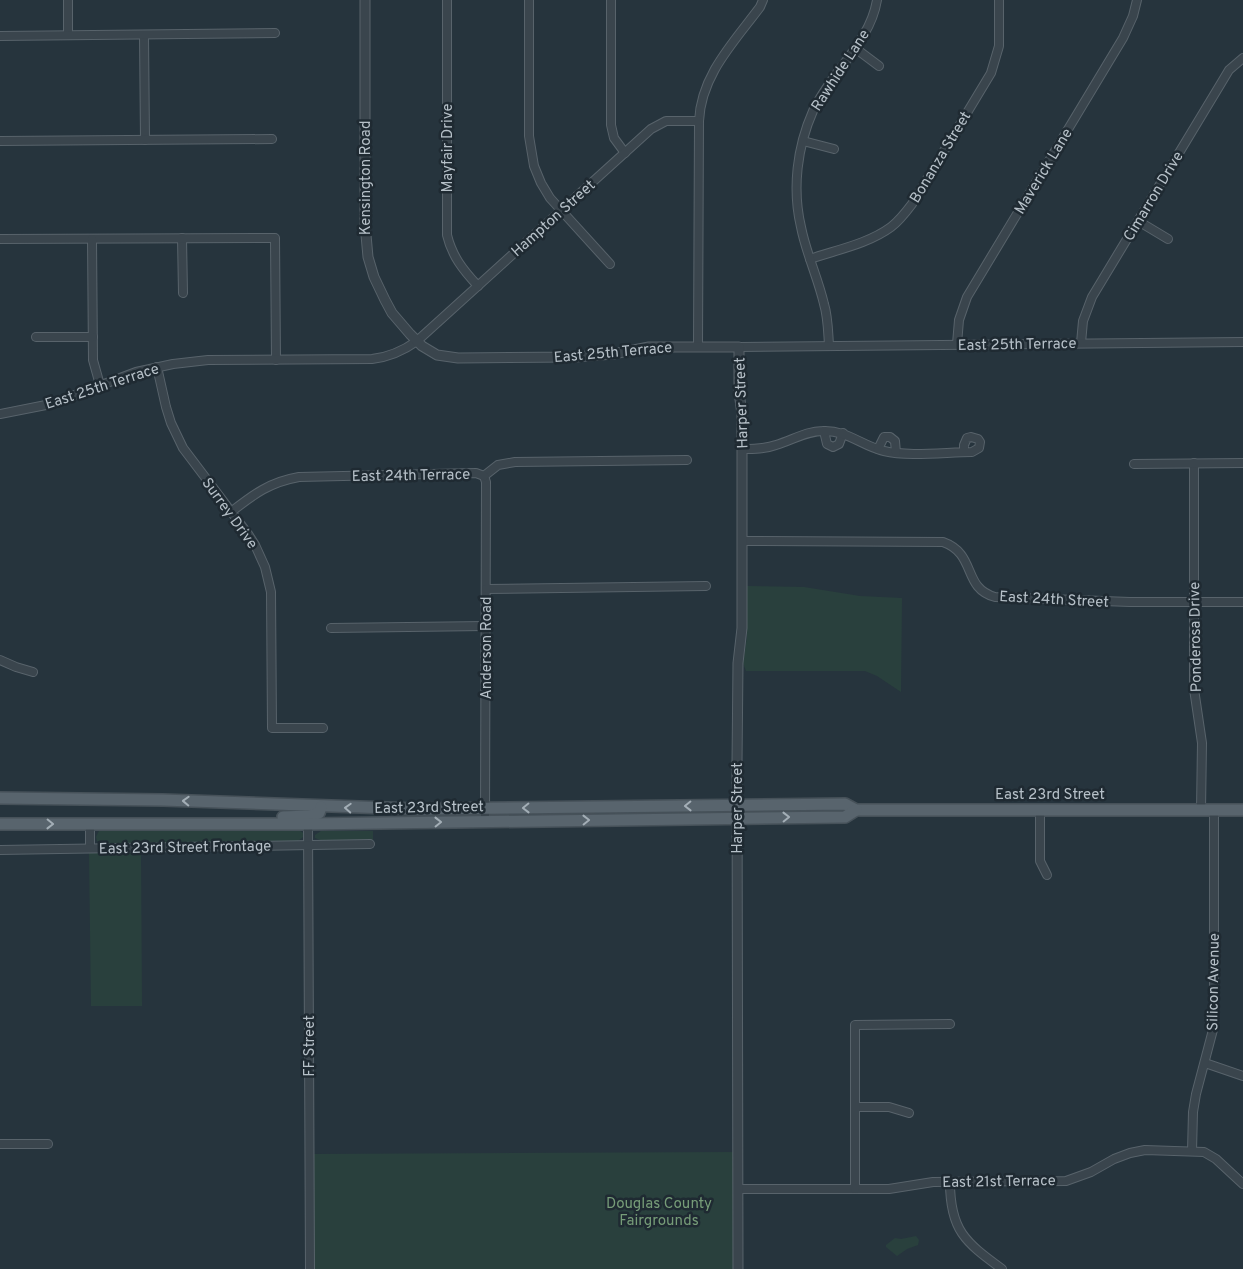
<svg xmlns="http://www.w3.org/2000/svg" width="1243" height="1269" viewBox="0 0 1243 1269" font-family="Overpass,sans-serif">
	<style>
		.green { fill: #29403d }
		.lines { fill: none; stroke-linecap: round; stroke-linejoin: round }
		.minor-casing { stroke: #58636b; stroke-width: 10 }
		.tertiary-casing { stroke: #58636b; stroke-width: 11 }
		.primary-casing { stroke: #465159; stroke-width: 14 }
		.minor { stroke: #3a454d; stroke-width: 8 }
		.tertiary { stroke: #3a454d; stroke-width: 9 }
		.primary { stroke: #58646d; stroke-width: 11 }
		.oneway { stroke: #a3aeb6 }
		.labels { text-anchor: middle; stroke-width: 5; stroke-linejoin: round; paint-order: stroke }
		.street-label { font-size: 15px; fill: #b6c0c8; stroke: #1f2a32 }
		.park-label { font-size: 15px; fill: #769c78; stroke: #1f2a32 }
	</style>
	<rect width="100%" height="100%" fill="#26343d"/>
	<g class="green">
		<path d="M 747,586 L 804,587 L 860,596 L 902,598 L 901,692 L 877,676 L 865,671 L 746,671 L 743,663 L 747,637 Z"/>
		<path d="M 265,828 L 299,830 L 303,833 L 303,837 L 298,841 L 102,844 L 97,841 L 96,837 L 99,831 L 104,830 Z"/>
		<path d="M 321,831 L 373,831 L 373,840 L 320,840 L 315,838 L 315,835 Z"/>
		<path d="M 141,852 L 142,1006 L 91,1006 L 89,853 Z"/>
		<path d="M 733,1152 L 734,1269 L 314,1269 L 313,1154 Z"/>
		<path d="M 916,1236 L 919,1240 L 918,1245 L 907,1249 L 897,1256 L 886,1247 L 886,1245 L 895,1238 L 901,1239 Z"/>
	</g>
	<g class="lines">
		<defs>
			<g id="minor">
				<path d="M 447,0 L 447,235 C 452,256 463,270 478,286"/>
				<path d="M 529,0 L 529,136 L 534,166 L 541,183 L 550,198 L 610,264"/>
				<path d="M 611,0 L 611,125 L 614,138 L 625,153"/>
				<path d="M 68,35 L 68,0"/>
				<path d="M 144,35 L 145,140"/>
				<path d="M 0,36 L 275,33"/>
				<path d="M 855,48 L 879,66"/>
				<path d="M 0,141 L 272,139"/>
				<path d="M 803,141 L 834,149"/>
				<path d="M 1138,221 L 1168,239"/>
				<path d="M 182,238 L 183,293"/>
				<path d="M 0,239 L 275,238 L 276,360"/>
				<path d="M 92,239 L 93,360 L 100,385"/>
				<path d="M 810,259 C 836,250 868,244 891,227 C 899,221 906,212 912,204 L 991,73 L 999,46 L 999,0"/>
				<path d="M 36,337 L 93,337"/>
				<path d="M 1081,343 L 1083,321 L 1092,297 L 1220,85 L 1229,70 L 1243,58"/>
				<path d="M 957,344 L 959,320 L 967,297 L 1123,38 L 1133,16 L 1137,0"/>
				<path d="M 829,345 C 828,331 828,317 824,304 C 818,278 806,253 801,227 C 792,189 797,147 813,111 C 830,73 870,43 877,0"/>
				<path d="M 698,347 L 699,121 C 701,75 734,42 760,7 L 763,0"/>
				<path d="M 739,347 L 1243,342"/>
				<path d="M 157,367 L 166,407 L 171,423 L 183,448 L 248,534 L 255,545 L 265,567 L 271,592 L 272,728 L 323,728"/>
				<path d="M 0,414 L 51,404 L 136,372 L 173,364 L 208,360 L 372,359 C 390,357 403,351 417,341 L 651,129 L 666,121 L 699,121"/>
				<path d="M 824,431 L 827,444 L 833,447 L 839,444 L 843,433"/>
				<path d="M 742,449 C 754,449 765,449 776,445 C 793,440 806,431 823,431 C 847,430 862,446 884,451 C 908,457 947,452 972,452 L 979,448 L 980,442 L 978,439 L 971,437 L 967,438 L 964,445 L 964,452"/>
				<path d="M 878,449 L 884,437 L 890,437 L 895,441 L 896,453"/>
				<path d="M 1194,463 L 1194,689 L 1202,743 L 1201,810"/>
				<path d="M 1134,464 L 1243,463"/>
				<path d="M 484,476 L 486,482 L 485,821"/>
				<path d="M 484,476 L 498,465 L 515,462 L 687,460"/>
				<path d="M 231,512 C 254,494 270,482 299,477 L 476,473 L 484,476"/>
				<path d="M 742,541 L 943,542 C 977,554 962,588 995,597 L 1130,602 L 1243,602"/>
				<path d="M 486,589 L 706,586"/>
				<path d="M 331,628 L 485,626"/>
				<path d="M 0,660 L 16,667 L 33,672"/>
				<path d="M 1040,809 L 1040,861 L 1047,875"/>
				<path d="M 308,824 L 310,1269"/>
				<path d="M 90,825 L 90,848"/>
				<path d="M 0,850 L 370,844"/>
				<path d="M 1205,1063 L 1243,1076"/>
				<path d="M 855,1107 L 889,1107 L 909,1113"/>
				<path d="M 0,1144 L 48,1144"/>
				<path d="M 1192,1151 L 1193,1112 L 1196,1094 L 1214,1026 L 1214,810"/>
				<path d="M 950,1182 C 950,1230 965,1242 1002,1269"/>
				<path d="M 738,1189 L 889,1189 L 933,1182 L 1066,1181 L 1091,1172 L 1114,1159 L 1130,1153 L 1145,1150 L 1204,1152 L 1216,1159 L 1243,1184"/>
				<path d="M 855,1189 L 855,1025 L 950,1024"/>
			</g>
			<path id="tertiary" d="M 365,0 L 365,224 L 368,257 L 374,277 L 385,300 L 392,313 L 410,334 L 422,346 L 437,355 L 458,358 L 575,357 L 613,354 L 649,347 L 739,347 L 739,392 L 742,414 L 742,628 L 738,663 L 737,763 L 738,1269"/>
			<g id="primary">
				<path d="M 0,798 L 163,800 L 416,809 L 845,804 L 856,810 L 1243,810"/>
				<path d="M 283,817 L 310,816 L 319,813 L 321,807"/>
				<path d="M 0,824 L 308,824 L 845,817 L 856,810"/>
			</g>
		</defs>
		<use href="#minor" class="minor-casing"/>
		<use href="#tertiary" class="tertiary-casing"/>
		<use href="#primary" class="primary-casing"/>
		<use href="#minor" class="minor"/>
		<use href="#tertiary" class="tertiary"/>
		<use href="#primary" class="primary"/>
	</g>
	<defs><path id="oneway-chevron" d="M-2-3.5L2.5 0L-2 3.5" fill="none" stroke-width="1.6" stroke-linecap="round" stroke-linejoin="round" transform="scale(1.25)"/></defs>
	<g class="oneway">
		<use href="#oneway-chevron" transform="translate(186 801) rotate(-178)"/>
		<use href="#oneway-chevron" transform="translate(688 806) rotate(179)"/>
		<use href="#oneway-chevron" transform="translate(348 808) rotate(-177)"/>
		<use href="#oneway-chevron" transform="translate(526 808) rotate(179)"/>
		<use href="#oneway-chevron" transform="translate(786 817) rotate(-1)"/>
		<use href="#oneway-chevron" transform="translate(586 820) rotate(-1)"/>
		<use href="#oneway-chevron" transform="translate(438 822) rotate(-1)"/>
		<use href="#oneway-chevron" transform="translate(50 824) rotate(1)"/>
	</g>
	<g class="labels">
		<g class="street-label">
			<text transform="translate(840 70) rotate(-57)" y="5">Rawhide Lane</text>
			<text transform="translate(447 148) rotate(-90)" y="5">Mayfair Drive</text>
			<text transform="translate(940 157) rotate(-59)" y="5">Bonanza Street</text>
			<text transform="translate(1043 171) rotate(-59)" y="5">Maverick Lane</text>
			<text transform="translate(365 178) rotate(-90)" y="5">Kensington Road</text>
			<text transform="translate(1153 196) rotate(-59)" y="5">Cimarron Drive</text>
			<text transform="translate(553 218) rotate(-42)" y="5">Hampton Street</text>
			<text transform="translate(1017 344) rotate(-1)" y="5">East 25th Terrace</text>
			<text transform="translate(613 352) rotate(-5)" y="5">East 25th Terrace</text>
			<text transform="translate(102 386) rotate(-18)" y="5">East 25th Terrace</text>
			<text transform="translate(741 403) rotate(-92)" y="5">Harper Street</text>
			<text transform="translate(411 475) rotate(-1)" y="5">East 24th Terrace</text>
			<text transform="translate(230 513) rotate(54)" y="5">Surrey Drive</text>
			<text transform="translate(1054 599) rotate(3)" y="5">East 24th Street</text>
			<text transform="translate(1195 637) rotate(-91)" y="5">Ponderosa Drive</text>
			<text transform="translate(486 648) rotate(-90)" y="5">Anderson Road</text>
			<text x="1050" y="799">East 23rd Street</text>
			<text transform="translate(429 807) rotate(-1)" y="5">East 23rd Street</text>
			<text transform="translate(737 808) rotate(-90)" y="5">Harper Street</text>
			<text transform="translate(185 847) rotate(-1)" y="5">East 23rd Street Frontage</text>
			<text transform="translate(1213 982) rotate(-89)" y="5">Silicon Avenue</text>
			<text transform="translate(309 1046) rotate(-90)" y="5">FF Street</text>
			<text transform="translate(999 1181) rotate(-1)" y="5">East 21st Terrace</text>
		</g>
		<g class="park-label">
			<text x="659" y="1208">Douglas County<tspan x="659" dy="17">Fairgrounds</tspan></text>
		</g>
	</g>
</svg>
